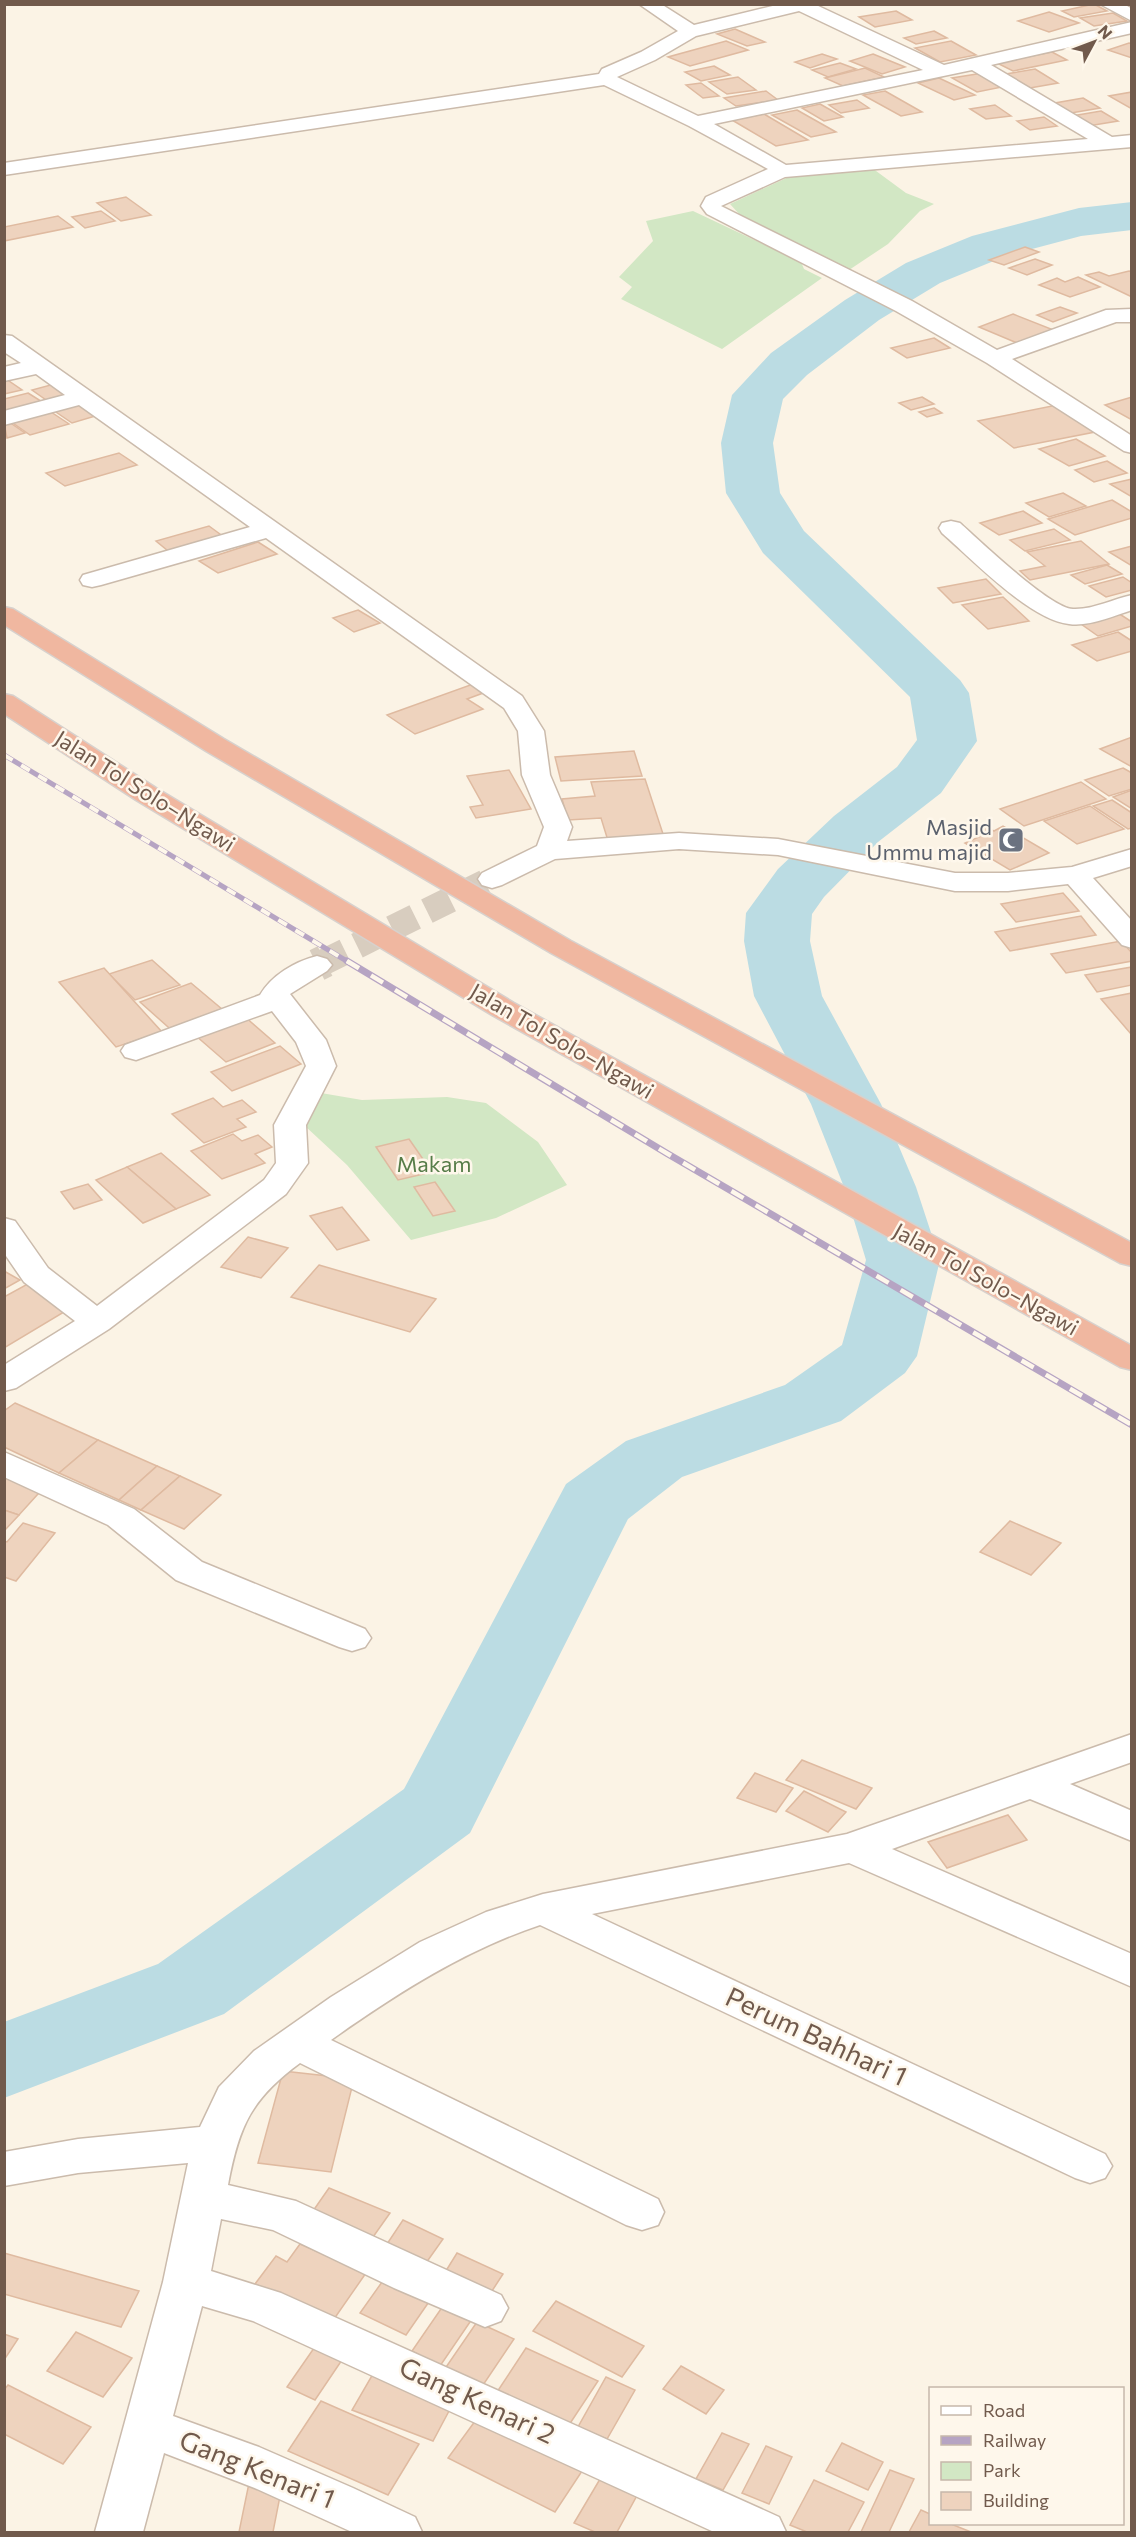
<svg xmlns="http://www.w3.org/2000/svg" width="1136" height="2537" viewBox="0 0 1136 2537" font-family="Commissioner,sans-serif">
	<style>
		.green { fill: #d2e7c4 }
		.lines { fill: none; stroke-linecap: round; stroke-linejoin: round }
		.river { fill: #bbdce3; fill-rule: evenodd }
		.building { fill: #eed3be; stroke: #dfbaa0; stroke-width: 1.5 }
		.minor-tunnel-far1 { stroke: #d8cdbf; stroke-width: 26; stroke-dasharray: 26 13; stroke-linecap: butt }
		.minor-tunnel { stroke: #d8cdbf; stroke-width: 33; stroke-dasharray: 33 16; stroke-linecap: butt }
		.minor-casing { stroke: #cbbbac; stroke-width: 3 }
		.highway-casing { stroke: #d7d1cd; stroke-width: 3 }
		.minor { fill: #fff; fill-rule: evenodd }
		.highway { fill: #f0b7a0; fill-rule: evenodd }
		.rail-far1-casing { stroke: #b6a4c3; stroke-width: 5 }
		.rail-casing { stroke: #b6a4c3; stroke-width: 7 }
		.rail-far1 { stroke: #fef7eb; stroke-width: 4; stroke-dasharray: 10; stroke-linecap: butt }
		.rail { stroke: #fef7eb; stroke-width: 4.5; stroke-dasharray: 14; stroke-linecap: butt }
		.labels { text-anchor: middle; stroke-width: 5; stroke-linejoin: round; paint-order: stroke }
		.street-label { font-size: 22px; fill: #715a4c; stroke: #fef7eb }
		.worship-label { font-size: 22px; fill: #5b616d; stroke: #fef7eb; text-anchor: end }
		.park-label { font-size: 22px; fill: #567c48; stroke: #fef7eb }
		.near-street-label { font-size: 27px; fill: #715a4c; stroke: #fef7eb }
	</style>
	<rect width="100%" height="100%" fill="#fbf3e5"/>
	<g class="green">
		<path d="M 872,168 L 906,193 L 934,204 L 920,211 L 888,244 L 849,270 L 741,216 L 730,204 L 793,175 Z"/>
		<path d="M 693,211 L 801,262 L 804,269 L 822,278 L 722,349 L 621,299 L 632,287 L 619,277 L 653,241 L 646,221 Z"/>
		<path d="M 321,1093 L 362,1100 L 447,1097 L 486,1103 L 538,1142 L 567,1185 L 496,1218 L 411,1240 L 347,1165 L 305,1126 Z"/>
	</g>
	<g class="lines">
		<path class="river" d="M 1132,202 L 1132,230 L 1081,236 L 1006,256 L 940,283 L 879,320 L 807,375 L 783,399 L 773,443 L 780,493 L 804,531 L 960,680 L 969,693 L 977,741 L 941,793 L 878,842 L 824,897 L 812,914 L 810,941 L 822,996 L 881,1104 L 916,1187 L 940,1260 L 917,1356 L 905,1373 L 841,1421 L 682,1477 L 628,1519 L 470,1833 L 224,2014 L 4,2098 L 4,2022 L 158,1964 L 404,1789 L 566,1484 L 626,1441 L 785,1385 L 842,1345 L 866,1260 L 844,1187 L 811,1104 L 754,996 L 744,941 L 746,913 L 778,869 L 834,816 L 897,767 L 917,740 L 910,697 L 763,553 L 726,493 L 721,443 L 732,395 L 771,353 L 845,300 L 906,263 L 972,236 L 1079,208 Z"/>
	</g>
	<g class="building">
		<path d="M 1094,4 L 1107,11 L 1074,17 L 1062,11 Z"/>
		<path d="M 896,11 L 912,20 L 875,27 L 859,17 Z"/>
		<path d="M 1049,12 L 1079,23 L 1049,32 L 1018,21 Z"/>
		<path d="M 1113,13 L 1127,21 L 1094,26 L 1080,18 Z"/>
		<path d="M 735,29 L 765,42 L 747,46 L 717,34 Z"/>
		<path d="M 934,31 L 947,38 L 916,44 L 904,38 Z"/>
		<path d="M 726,41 L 748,50 L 690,66 L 668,57 Z"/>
		<path d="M 951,41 L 976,55 L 940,62 L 915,48 Z"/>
		<path d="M 1129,43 L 1132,44 L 1132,58 L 1108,50 Z"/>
		<path d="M 1052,52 L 1067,60 L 1013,71 L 997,63 Z"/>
		<path d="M 822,54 L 837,59 L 810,68 L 795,62 Z"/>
		<path d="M 873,54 L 905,67 L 882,74 L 850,61 Z"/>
		<path d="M 840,63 L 856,69 L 828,77 L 812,70 Z"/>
		<path d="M 714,66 L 730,75 L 701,81 L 685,72 Z"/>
		<path d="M 865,68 L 884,77 L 843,86 L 825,78 Z"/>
		<path d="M 1035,69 L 1058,83 L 1030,88 L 1006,74 Z"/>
		<path d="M 983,73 L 1007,86 L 977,92 L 952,78 Z"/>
		<path d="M 738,77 L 756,90 L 727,94 L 709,82 Z"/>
		<path d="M 939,78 L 975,95 L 954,100 L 918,83 Z"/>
		<path d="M 701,83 L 719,96 L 703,98 L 686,85 Z"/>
		<path d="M 766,91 L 778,100 L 736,106 L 724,98 Z"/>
		<path d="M 885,91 L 922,112 L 901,116 L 863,95 Z"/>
		<path d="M 1132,92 L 1132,109 L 1109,96 Z"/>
		<path d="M 1083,98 L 1100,108 L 1071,113 L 1055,103 Z"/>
		<path d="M 857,100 L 869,108 L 841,113 L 829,105 Z"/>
		<path d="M 820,104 L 843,117 L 824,121 L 802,108 Z"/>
		<path d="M 995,105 L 1011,116 L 986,119 L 970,109 Z"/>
		<path d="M 797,110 L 836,132 L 811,137 L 772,115 Z"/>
		<path d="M 1101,111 L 1118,121 L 1088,126 L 1072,116 Z"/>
		<path d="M 764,114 L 808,140 L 776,146 L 732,120 Z"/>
		<path d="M 1044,117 L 1057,126 L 1030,130 L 1017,121 Z"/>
		<path d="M 126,197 L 151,215 L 121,221 L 97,203 Z"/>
		<path d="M 101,211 L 115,221 L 85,228 L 72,217 Z"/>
		<path d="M 58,216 L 73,227 L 4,241 L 4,227 Z"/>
		<path d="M 1025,247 L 1039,252 L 1004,265 L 989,260 Z"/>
		<path d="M 1035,259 L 1052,265 L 1027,275 L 1009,268 Z"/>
		<path d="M 1129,271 L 1132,272 L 1132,297 L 1086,275 L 1099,272 L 1109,276 Z"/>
		<path d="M 1078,277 L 1100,287 L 1070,297 L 1039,285 L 1057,278 L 1065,282 Z"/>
		<path d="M 1060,307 L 1077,313 L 1053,322 L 1037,315 Z"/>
		<path d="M 1013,314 L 1056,331 L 1022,345 L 979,327 Z"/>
		<path d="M 934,338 L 950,348 L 907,358 L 891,348 Z"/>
		<path d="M 4,379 L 6,379 L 22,390 L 4,394 Z"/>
		<path d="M 58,383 L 75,394 L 49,402 L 32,390 Z"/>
		<path d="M 28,393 L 44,403 L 4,414 L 4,399 Z"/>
		<path d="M 922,397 L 934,404 L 911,410 L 899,403 Z"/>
		<path d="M 1132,397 L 1132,420 L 1105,405 Z"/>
		<path d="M 82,401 L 102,414 L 72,423 L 53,410 Z"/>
		<path d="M 1057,405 L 1095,432 L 1014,448 L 978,421 Z"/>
		<path d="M 934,408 L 942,413 L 927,417 L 919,412 Z"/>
		<path d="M 48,410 L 69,424 L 30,435 L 10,421 Z"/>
		<path d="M 9,422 L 25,433 L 7,438 L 4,423 Z"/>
		<path d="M 1076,439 L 1105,456 L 1069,466 L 1039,449 Z"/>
		<path d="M 119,453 L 137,465 L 65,486 L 46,473 Z"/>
		<path d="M 1107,461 L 1127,473 L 1094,482 L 1075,470 Z"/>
		<path d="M 1132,479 L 1132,497 L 1110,484 Z"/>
		<path d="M 1063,493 L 1086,506 L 1049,517 L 1026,503 Z"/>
		<path d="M 1112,500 L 1132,512 L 1132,518 L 1075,535 L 1048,519 Z"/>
		<path d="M 1023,511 L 1042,523 L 999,535 L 980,523 Z"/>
		<path d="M 209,526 L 228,540 L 173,555 L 156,541 Z"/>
		<path d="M 1054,529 L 1070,540 L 1025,551 L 1010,540 Z"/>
		<path d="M 1081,541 L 1109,564 L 1030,580 L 1020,571 L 1045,566 L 1027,552 Z"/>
		<path d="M 258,542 L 277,554 L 218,573 L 199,561 Z"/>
		<path d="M 1132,546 L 1132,566 L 1109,552 Z"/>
		<path d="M 1107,565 L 1122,574 L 1085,584 L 1071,575 Z"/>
		<path d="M 1123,577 L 1132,583 L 1132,590 L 1106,597 L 1089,586 Z"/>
		<path d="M 986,579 L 1001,594 L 953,603 L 938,588 Z"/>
		<path d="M 1003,597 L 1029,621 L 988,629 L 962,605 Z"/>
		<path d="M 358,610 L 380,623 L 354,632 L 333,618 Z"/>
		<path d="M 1118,613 L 1132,622 L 1132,626 L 1098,636 L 1081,624 Z"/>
		<path d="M 1118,632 L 1132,641 L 1132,651 L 1097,661 L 1072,645 Z"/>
		<path d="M 473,684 L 486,692 L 467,699 L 483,709 L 415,734 L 387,715 Z"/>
		<path d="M 1132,737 L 1132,767 L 1100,749 Z"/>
		<path d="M 634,751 L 642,776 L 561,781 L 555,757 Z"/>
		<path d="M 1123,768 L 1132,773 L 1132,789 L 1109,796 L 1085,780 Z"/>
		<path d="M 509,770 L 531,809 L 476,818 L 470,807 L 483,805 L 467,776 Z"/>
		<path d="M 645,779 L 665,840 L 609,844 L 601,818 L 568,820 L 562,799 L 595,796 L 591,782 Z"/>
		<path d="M 1081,782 L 1106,799 L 1024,826 L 1000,809 Z"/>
		<path d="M 1132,790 L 1132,809 L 1113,797 Z"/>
		<path d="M 1112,800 L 1132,813 L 1132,828 L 1128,829 L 1093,806 Z"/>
		<path d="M 1090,806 L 1124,829 L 1077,844 L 1044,821 Z"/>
		<path d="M 985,825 L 994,831 L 1003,826 L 1049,853 L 1010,870 L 965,843 L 979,837 L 971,832 Z"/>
		<path d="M 1063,893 L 1079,911 L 1016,922 L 1001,904 Z"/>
		<path d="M 1081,916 L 1096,935 L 1010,951 L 995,932 Z"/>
		<path d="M 1121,941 L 1132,953 L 1132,961 L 1066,973 L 1051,954 Z"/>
		<path d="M 152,960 L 180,985 L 135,1000 L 109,974 Z"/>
		<path d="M 1132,967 L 1132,985 L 1097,992 L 1085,975 Z"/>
		<path d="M 104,968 L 162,1032 L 116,1047 L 59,982 Z"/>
		<path d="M 191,983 L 229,1015 L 177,1035 L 140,1002 Z"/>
		<path d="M 1132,993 L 1132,1034 L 1131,1034 L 1101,999 Z"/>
		<path d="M 244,1016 L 275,1043 L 226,1062 L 195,1035 Z"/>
		<path d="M 280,1046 L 301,1064 L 232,1091 L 211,1072 Z"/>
		<path d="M 213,1098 L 223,1107 L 242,1100 L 256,1112 L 237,1119 L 246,1127 L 204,1143 L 172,1114 Z"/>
		<path d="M 233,1134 L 242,1141 L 258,1135 L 272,1147 L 255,1154 L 265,1163 L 222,1179 L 191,1151 Z"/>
		<path d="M 409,1139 L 432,1172 L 398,1180 L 376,1147 Z"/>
		<path d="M 161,1153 L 210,1195 L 176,1209 L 127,1167 Z"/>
		<path d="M 127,1167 L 176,1209 L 143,1223 L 96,1180 Z"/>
		<path d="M 435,1182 L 455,1211 L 433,1216 L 414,1187 Z"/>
		<path d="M 88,1184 L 102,1200 L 74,1209 L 61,1192 Z"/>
		<path d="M 342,1207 L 369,1240 L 337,1250 L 310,1216 Z"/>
		<path d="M 248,1237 L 288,1248 L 261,1278 L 221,1267 Z"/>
		<path d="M 319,1265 L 436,1299 L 410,1332 L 291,1297 Z"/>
		<path d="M 4,1271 L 20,1280 L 4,1289 Z"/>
		<path d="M 33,1281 L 74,1306 L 4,1348 L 4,1297 Z"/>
		<path d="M 15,1403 L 98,1440 L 59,1473 L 4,1447 L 4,1411 Z"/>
		<path d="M 98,1440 L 157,1466 L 119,1500 L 59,1473 Z"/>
		<path d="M 157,1466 L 180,1476 L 141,1510 L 119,1500 Z"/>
		<path d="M 4,1470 L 47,1484 L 19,1515 L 4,1510 Z"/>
		<path d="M 180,1476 L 221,1495 L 184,1529 L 141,1510 Z"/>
		<path d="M 4,1510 L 19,1515 L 4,1531 Z"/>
		<path d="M 1010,1521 L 1061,1543 L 1031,1575 L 980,1552 Z"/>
		<path d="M 23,1523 L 55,1533 L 16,1581 L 4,1577 L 4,1541 L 7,1542 Z"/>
		<path d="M 802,1760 L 872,1788 L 856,1809 L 786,1780 Z"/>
		<path d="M 755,1773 L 793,1788 L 776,1812 L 737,1798 Z"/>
		<path d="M 804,1791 L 846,1812 L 828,1832 L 786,1811 Z"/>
		<path d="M 1008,1815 L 1027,1840 L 947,1868 L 928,1842 Z"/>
		<path d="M 283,2071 L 354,2079 L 331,2172 L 258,2163 Z"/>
		<path d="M 329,2188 L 390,2213 L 373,2237 L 313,2211 Z"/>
		<path d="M 403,2220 L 443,2239 L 426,2263 L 387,2244 Z"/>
		<path d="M 300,2244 L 366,2273 L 334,2319 L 255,2284 L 276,2256 L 287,2262 Z"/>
		<path d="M 4,2253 L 139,2291 L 121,2327 L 4,2294 Z"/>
		<path d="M 457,2253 L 503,2274 L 490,2294 L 444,2274 Z"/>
		<path d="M 387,2275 L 433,2296 L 406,2335 L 360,2313 Z"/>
		<path d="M 556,2301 L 644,2346 L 622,2377 L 533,2331 Z"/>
		<path d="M 443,2306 L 472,2319 L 440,2366 L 412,2351 Z"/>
		<path d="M 477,2322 L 514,2339 L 479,2391 L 442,2373 Z"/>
		<path d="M 76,2332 L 132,2358 L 103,2397 L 47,2371 Z"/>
		<path d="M 4,2334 L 18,2339 L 4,2360 Z"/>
		<path d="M 321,2338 L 348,2351 L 315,2400 L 287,2387 Z"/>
		<path d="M 526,2348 L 598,2381 L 569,2425 L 497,2392 Z"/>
		<path d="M 681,2366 L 724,2390 L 706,2414 L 663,2389 Z"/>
		<path d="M 377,2367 L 457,2396 L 433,2441 L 352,2410 Z"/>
		<path d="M 606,2377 L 635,2390 L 607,2439 L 578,2427 Z"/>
		<path d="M 8,2385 L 91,2427 L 63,2464 L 4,2434 L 4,2390 Z"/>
		<path d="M 321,2401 L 419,2444 L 388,2495 L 288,2451 Z"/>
		<path d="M 481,2413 L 586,2465 L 555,2512 L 448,2458 Z"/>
		<path d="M 722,2433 L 749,2444 L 723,2490 L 696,2479 Z"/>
		<path d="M 842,2443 L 883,2462 L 868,2490 L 826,2471 Z"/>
		<path d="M 766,2446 L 792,2457 L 769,2504 L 742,2493 Z"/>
		<path d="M 890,2470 L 914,2479 L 889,2532 L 861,2532 Z"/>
		<path d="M 603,2474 L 640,2490 L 617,2532 L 595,2532 L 574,2523 Z"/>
		<path d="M 814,2480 L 864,2502 L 848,2532 L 807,2532 L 790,2525 Z"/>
		<path d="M 249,2483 L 282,2486 L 273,2532 L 239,2532 Z"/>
		<path d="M 921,2510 L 930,2514 L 930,2524 L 951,2524 L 971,2532 L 909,2532 Z"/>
	</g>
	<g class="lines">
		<path class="minor-tunnel-far1" d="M 322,963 L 492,879"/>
		<path class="minor-tunnel" d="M 317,965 L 325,961"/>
		<defs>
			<g id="minor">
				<path d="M 639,4 L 661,4 L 694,25 L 781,4 L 814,4 L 944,65 L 1132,22 L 1132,33 L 991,65 L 1112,137 L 1132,135 L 1132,147 L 785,177 L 721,206 L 912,301 L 997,350 L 1106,310 L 1132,309 L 1132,322 L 1116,322 L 1012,359 L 1132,436 L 1132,453 L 1124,451 L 987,363 L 896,311 L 707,214 L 701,206 L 706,197 L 768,169 L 689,126 L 604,85 L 4,175 L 4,163 L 599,74 L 602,69 L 641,52 L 678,31 ZM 799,11 L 923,70 L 698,116 L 617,77 L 655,60 L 696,36 ZM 972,70 L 1088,139 L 786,165 L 714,124 Z"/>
				<path d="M 1100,4 L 1124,4 L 1132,9 L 1132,21 Z"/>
				<path d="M 4,335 L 12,336 L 522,696 L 544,731 L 550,775 L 572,827 L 567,841 L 679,833 L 778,839 L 955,873 L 1008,873 L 1072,867 L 1132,849 L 1132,866 L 1093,878 L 1132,921 L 1132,948 L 1122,945 L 1068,884 L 1008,891 L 955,891 L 778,855 L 679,849 L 555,859 L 502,885 L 492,888 L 482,885 L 478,879 L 482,873 L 537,846 L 544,827 L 522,775 L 518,731 L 504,708 L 266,538 L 101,585 L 92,587 L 83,585 L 80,580 L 83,575 L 250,527 L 79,405 L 4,425 L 4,411 L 65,395 L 36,374 L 4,381 L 4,367 L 21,363 L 4,352 Z"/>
				<path d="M 951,521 L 960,523 C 980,541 1050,608 1073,609 C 1092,610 1113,599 1132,595 L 1132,610 C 1113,616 1089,627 1069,624 C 1030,620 972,559 942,533 L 939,528 L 942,523 Z"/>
				<path d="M 317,956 L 327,959 L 332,965 L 327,971 L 290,994 L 326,1040 L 336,1066 L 306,1125 L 308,1163 L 286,1194 L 109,1329 L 16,1388 L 4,1391 L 4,1365 L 75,1321 L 24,1282 L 4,1253 L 4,1218 L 15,1221 L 48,1268 L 97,1306 L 264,1180 L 276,1163 L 274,1125 L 306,1066 L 296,1042 L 272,1011 L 136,1060 L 125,1057 L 121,1051 L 125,1045 L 260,995 C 272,975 294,962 317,956 Z"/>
				<path d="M 4,1452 L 134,1509 L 202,1562 L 365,1629 L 371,1638 L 365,1647 L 352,1651 L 339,1647 L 176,1580 L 108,1525 L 4,1477 Z"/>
				<path d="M 1132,1734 L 1132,1762 L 1070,1784 L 1132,1811 L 1132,1841 L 1030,1799 L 892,1849 L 1132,1954 L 1132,1987 L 849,1863 L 592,1914 L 1105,2154 L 1112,2166 L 1105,2178 L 1090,2183 L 1075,2178 L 540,1925 C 465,1950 396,1994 331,2040 L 658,2199 L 664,2212 L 658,2225 L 642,2230 L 626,2225 L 300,2063 C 251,2099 239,2126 228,2185 L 296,2201 L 501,2295 L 508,2308 L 501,2321 L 485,2327 L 394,2288 L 273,2230 L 221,2219 L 211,2271 L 281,2293 L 779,2517 L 786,2532 L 714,2532 L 253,2321 L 202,2306 L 173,2416 L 259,2447 L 353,2488 L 415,2517 L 422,2532 L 352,2532 L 257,2489 L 164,2453 L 143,2532 L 95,2532 L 163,2282 L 188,2163 L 78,2173 L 4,2186 L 4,2152 L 78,2139 L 200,2127 L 219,2087 L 254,2051 L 331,1997 L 420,1942 L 486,1912 L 543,1894 L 847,1834 Z"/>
			</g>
			<g id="highway">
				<path d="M 4,607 L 13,609 L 224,739 L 571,941 L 1132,1243 L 1132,1266 L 1120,1263 L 551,953 L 206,751 L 4,625 Z"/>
				<path d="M 4,694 L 13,696 L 156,788 L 514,1003 L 1132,1346 L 1132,1370 L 1120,1367 L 492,1015 L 136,800 L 4,714 Z"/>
			</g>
		</defs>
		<use href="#minor" class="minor-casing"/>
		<use href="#highway" class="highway-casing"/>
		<use href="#minor" class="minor"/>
		<use href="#highway" class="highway"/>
		<defs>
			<path id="rail-far1" d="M 4,755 L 350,963"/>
			<path id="rail" d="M 347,961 L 668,1154 L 1132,1425"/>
		</defs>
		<use href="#rail-far1" class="rail-far1-casing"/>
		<use href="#rail" class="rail-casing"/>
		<use href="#rail-far1" class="rail-far1"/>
		<use href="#rail" class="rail"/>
	</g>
	<defs>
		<symbol id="mosque-square" viewBox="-11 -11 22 22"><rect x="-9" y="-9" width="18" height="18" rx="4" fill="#6b7280" stroke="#fef7eb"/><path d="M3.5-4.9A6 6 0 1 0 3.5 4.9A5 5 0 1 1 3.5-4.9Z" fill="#fff"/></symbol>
	</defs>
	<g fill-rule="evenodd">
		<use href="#mosque-square" x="996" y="825" width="30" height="30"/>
	</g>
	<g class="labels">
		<g class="street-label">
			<text transform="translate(145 791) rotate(32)" y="8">Jalan Tol Solo–Ngawi</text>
			<text transform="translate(562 1041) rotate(30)" y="8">Jalan Tol Solo–Ngawi</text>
			<text transform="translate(986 1279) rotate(29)" y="8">Jalan Tol Solo–Ngawi</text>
		</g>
		<g class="worship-label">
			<text x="992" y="835">Masjid<tspan x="992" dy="25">Ummu majid</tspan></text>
		</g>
		<g class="park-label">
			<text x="434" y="1172">Makam</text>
		</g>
		<g class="near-street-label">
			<text transform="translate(816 2037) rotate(25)" y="9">Perum Bahhari 1</text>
			<text transform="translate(477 2401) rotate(25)" y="9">Gang Kenari 2</text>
			<text transform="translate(257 2470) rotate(22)" y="9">Gang Kenari 1</text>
		</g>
	</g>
	<rect width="1136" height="2537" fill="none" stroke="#715a4c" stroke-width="12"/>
	<rect x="929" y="2387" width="195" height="138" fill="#fef7eb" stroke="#c6b8ab" stroke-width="1.5"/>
	<rect x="941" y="2406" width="30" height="9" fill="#ffffff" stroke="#c6b8ab" stroke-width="1.5"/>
	<text x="983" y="2417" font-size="18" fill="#715a4c">Road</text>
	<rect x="941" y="2436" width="30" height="9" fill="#b6a4c3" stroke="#c6b8ab" stroke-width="1.5"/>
	<text x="983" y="2447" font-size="18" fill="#715a4c">Railway</text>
	<rect x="941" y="2462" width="30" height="18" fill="#d2e7c4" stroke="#c6b8ab" stroke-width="1.5"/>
	<text x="983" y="2477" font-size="18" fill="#715a4c">Park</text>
	<rect x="941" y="2492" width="30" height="18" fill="#eed3be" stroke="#c6b8ab" stroke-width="1.5"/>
	<text x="983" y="2507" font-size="18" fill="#715a4c">Building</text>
	<g transform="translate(1094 42) rotate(49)" stroke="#fef7eb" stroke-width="4.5" paint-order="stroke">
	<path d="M0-4.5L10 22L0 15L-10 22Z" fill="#715a4c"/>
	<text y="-9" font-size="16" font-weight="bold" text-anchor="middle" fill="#715a4c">N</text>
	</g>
</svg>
